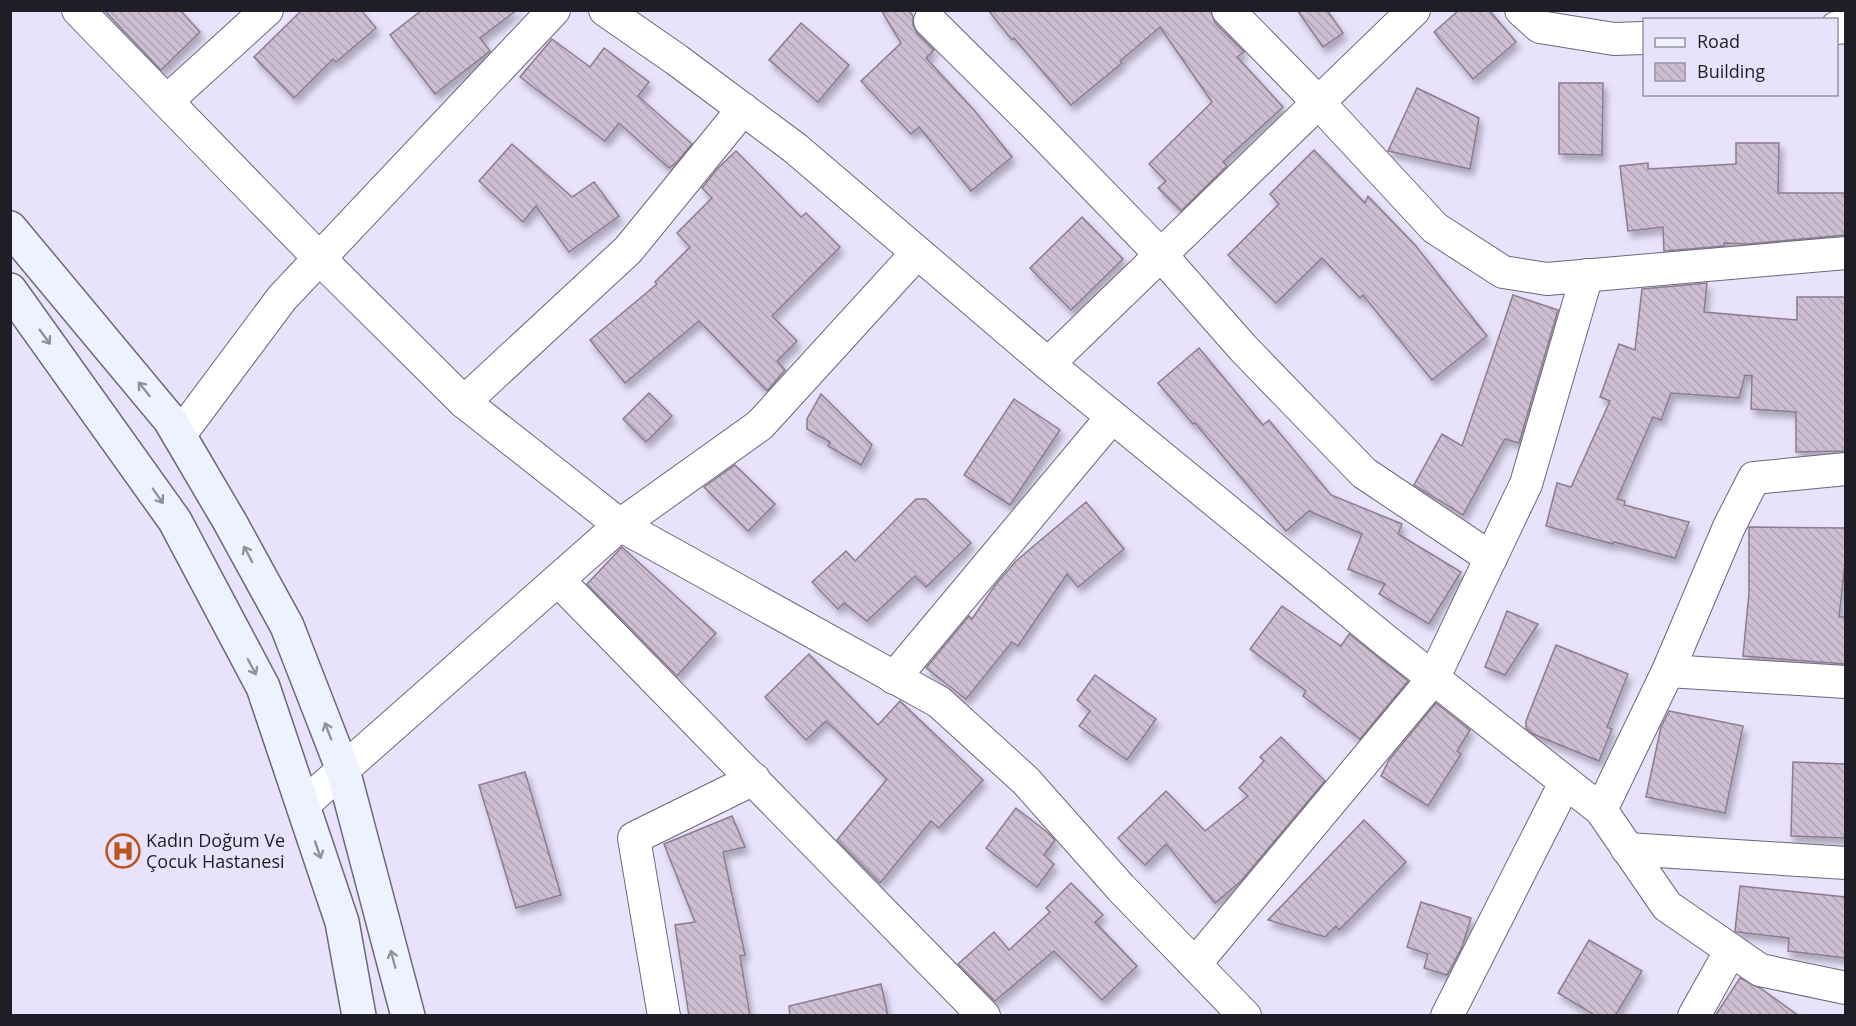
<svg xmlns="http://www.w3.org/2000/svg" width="1856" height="1026" viewBox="0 0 1856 1026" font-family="'Open Sans',sans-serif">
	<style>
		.building { fill: url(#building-back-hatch); stroke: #8b7c8f; stroke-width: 1.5; filter: url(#shadow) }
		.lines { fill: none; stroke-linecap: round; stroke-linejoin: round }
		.minor-casing { stroke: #6c677c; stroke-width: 34 }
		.secondary-casing { stroke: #6c677c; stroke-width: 36 }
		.minor { stroke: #fff; stroke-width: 32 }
		.secondary { stroke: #eef2fe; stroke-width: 33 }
		.oneway { stroke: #91929c }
		.labels { text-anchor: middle; stroke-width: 5; stroke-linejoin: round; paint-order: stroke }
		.poi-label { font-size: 18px; fill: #1f1d25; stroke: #e8e2fb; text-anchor: start }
	</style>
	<defs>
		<pattern id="building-back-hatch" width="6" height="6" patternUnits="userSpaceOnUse" patternTransform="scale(1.5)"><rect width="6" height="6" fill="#cebed2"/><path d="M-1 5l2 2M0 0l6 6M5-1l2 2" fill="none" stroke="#b0a3b4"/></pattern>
		<filter id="shadow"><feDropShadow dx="3.5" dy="6" stdDeviation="3" flood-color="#0004"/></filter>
	</defs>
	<rect width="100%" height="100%" fill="#e8e2fb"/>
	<g class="building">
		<path d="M 104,10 L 180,10 L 200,32 L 161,70 Z"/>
		<path d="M 302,10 L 361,10 L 376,28 L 336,62 L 333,59 L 294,98 L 254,57 Z"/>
		<path d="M 422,10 L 517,10 L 480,38 L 490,51 L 435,94 L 390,35 Z"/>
		<path d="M 881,10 L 908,10 L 913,16 L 913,25 L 917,33 L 934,50 L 926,58 L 974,110 L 1012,157 L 971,191 L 919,127 L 911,134 L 861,81 L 901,43 Z"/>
		<path d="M 988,10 L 1211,10 L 1215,23 L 1244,52 L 1237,57 L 1283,107 L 1223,162 L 1227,166 L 1181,211 L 1158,188 L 1166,181 L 1149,164 L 1212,102 L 1160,27 L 1120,61 L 1122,63 L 1071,105 L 1014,38 L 1012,40 Z"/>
		<path d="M 1297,10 L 1327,10 L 1343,33 L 1323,47 Z"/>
		<path d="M 1459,10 L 1489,10 L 1516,42 L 1473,79 L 1434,32 Z"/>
		<path d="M 801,23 L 849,65 L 818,102 L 769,60 Z"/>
		<path d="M 552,39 L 590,67 L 604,48 L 649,82 L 638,96 L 692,144 L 677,162 L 669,168 L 619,123 L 605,141 L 520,77 Z"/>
		<path d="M 1559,83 L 1603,83 L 1602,155 L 1559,154 Z"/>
		<path d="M 1417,88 L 1479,118 L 1470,169 L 1388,151 Z"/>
		<path d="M 1736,143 L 1779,143 L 1778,193 L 1845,193 L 1845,235 L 1747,244 L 1724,243 L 1724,246 L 1664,251 L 1663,227 L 1628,231 L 1620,166 L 1648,163 L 1648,169 L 1736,164 Z"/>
		<path d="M 512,144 L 572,197 L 594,182 L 619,216 L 569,252 L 536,206 L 523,222 L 479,181 Z"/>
		<path d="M 1314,150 L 1365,203 L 1368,196 L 1415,245 L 1487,336 L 1432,380 L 1363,295 L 1360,298 L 1322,258 L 1276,303 L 1228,255 L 1279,204 L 1270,194 Z"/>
		<path d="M 736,151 L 801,217 L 806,213 L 840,247 L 772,316 L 797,341 L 777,361 L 785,370 L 767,391 L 699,321 L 625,383 L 590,340 L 657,284 L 655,282 L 690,247 L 677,233 L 712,198 L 702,188 L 718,168 Z"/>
		<path d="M 1082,217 L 1123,259 L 1071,310 L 1030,268 Z"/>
		<path d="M 1707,283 L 1704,312 L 1797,320 L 1797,297 L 1845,297 L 1845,451 L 1796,452 L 1796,412 L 1751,409 L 1752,376 L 1745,375 L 1739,398 L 1671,393 L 1661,420 L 1653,417 L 1617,499 L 1625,501 L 1624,505 L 1689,522 L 1675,558 L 1614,542 L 1613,544 L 1546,526 L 1557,483 L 1571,487 L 1610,401 L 1600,397 L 1619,344 L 1635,350 L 1642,289 Z"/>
		<path d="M 1513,295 L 1558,310 L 1519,443 L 1505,439 L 1463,515 L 1414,485 L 1442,434 L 1462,446 Z"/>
		<path d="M 1199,348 L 1263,425 L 1269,420 L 1331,495 L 1402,524 L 1398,534 L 1461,572 L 1429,624 L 1379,594 L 1385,584 L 1348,569 L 1362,534 L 1309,511 L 1286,531 L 1195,423 L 1193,424 L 1158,383 Z"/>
		<path d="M 649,393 L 672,416 L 646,442 L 623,419 Z"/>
		<path d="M 821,394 L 872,445 L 861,465 L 828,446 L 830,442 L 807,429 L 807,419 Z"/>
		<path d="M 1014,399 L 1060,430 L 1010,505 L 964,475 Z"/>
		<path d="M 735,465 L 775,504 L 748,531 L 704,487 Z"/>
		<path d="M 916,499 L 926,499 L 971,543 L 926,587 L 915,576 L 867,621 L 844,603 L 838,609 L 812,582 L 846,551 L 855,561 Z"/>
		<path d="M 1086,502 L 1124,549 L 1078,587 L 1067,574 L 1018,646 L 1012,642 L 966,699 L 926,668 L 969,616 L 972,619 L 996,584 L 1016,561 Z"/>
		<path d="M 1749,527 L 1845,528 L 1845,563 L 1839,617 L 1845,617 L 1845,664 L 1743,656 L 1749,593 Z"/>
		<path d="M 622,547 L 716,633 L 677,676 L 587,584 Z"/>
		<path d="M 1282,606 L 1341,646 L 1349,634 L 1408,681 L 1360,739 L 1303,696 L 1306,691 L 1250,649 Z"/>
		<path d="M 1507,611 L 1538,624 L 1505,675 L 1485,667 Z"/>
		<path d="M 1556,645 L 1628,674 L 1607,727 L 1612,729 L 1599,761 L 1533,734 L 1526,728 L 1526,721 Z"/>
		<path d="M 809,654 L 878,725 L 900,701 L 983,780 L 939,828 L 931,821 L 880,883 L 837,840 L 887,779 L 826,721 L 806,740 L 765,697 Z"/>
		<path d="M 1095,675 L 1156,719 L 1127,760 L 1079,726 L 1090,711 L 1077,700 Z"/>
		<path d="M 1436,703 L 1470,730 L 1457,751 L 1461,754 L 1428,806 L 1381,776 L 1389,760 Z"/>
		<path d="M 1669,711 L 1743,726 L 1725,813 L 1646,797 L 1661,727 Z"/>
		<path d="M 1281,737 L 1325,781 L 1240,882 L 1215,903 L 1166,844 L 1145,865 L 1118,838 L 1166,791 L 1205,831 L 1248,796 L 1239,788 L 1264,761 L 1260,757 Z"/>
		<path d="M 1793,762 L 1845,764 L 1845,838 L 1791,836 Z"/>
		<path d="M 525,772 L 561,895 L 516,908 L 479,785 Z"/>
		<path d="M 1016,808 L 1047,832 L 1055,840 L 1044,855 L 1054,864 L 1037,887 L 986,848 Z"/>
		<path d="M 732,816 L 745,847 L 723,852 L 745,955 L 740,956 L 750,1016 L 689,1016 L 675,925 L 695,922 L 664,844 Z"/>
		<path d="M 1364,820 L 1406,862 L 1339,930 L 1336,926 L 1325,937 L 1268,920 Z"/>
		<path d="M 1071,883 L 1103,915 L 1095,922 L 1137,966 L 1102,1000 L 1054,951 L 995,1001 L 958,964 L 994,932 L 1009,950 L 1050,912 L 1046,908 Z"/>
		<path d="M 1740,886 L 1845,897 L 1845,958 L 1788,951 L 1789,938 L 1737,932 L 1735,931 Z"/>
		<path d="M 1421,902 L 1471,918 L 1462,947 L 1447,975 L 1424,968 L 1428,954 L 1407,947 Z"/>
		<path d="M 1589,940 L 1642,971 L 1615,1016 L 1596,1016 L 1558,993 Z"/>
		<path d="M 1740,978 L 1760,988 L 1799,1016 L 1715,1016 Z"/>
		<path d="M 881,984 L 888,1016 L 790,1016 L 789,1006 Z"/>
	</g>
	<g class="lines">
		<defs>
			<g id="minor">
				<path d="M 78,10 L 319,258 L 464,402 L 620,525 L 939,702 L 1026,781 L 1121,888 L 1245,1016"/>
				<path d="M 605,10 L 677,60 L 795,148 L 1048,364 L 1386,641 L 1601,810 L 1667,906 L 1760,970 L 1846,988"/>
				<path d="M 1228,10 L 1319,103 L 1435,228 L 1503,272 L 1547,279 L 1846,253"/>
				<path d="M 1521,10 L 1540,27 L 1614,39 L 1644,38"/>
				<path d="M 930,21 L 1033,123 L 1161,255 L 1243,348 L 1364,473 L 1491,558"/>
				<path d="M 1836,28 L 1846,27"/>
				<path d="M 167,101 L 267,10"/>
				<path d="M 1048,364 L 1414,10"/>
				<path d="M 464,402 L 628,250 L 743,109"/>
				<path d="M 179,436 L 282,298 L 554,10"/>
				<path d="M 559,581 L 984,1016"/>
				<path d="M 1668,671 L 1846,682"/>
				<path d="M 894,678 L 1112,417"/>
				<path d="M 303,805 L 620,525 L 760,425 L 917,253"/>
				<path d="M 1601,810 L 1668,671 L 1729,527 L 1754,478 L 1846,469"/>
				<path d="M 1627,849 L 1846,863"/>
				<path d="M 1195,964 L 1433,679 L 1526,484 L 1587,275"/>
				<path d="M 664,1016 L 634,838 L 754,779"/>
				<path d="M 1447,1016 L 1565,783"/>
				<path d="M 1694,1016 L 1731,950"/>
			</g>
			<g id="secondary">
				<path d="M 10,228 L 170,420 L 230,522 L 287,626 L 343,770 L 408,1016"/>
				<path d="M 10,290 L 175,521 L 263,687 L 342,922 L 359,1016"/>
			</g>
		</defs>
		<use href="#minor" class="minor-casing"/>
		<use href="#secondary" class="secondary-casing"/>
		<use href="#minor" class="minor"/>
		<use href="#secondary" class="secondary"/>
	</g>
	<defs><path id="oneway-shaft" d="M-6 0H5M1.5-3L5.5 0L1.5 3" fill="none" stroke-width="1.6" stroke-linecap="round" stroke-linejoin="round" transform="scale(1.5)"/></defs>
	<g class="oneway">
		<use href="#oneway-shaft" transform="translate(45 337) rotate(54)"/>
		<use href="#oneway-shaft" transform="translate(144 389) rotate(-129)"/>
		<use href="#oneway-shaft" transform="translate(158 496) rotate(55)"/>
		<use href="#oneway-shaft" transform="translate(248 554) rotate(-118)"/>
		<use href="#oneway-shaft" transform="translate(252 667) rotate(62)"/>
		<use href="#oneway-shaft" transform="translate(328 731) rotate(-111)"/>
		<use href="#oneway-shaft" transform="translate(318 850) rotate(71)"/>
		<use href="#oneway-shaft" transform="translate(393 959) rotate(-105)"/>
	</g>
	<defs>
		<symbol id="hospital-ring" viewBox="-11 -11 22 22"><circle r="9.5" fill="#e8e2fb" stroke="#ba5720" stroke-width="1.5"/><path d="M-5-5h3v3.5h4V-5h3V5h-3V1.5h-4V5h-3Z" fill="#ba5720"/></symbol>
	</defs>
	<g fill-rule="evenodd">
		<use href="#hospital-ring" x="104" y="832" width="38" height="38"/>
	</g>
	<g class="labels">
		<g class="poi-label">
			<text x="146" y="847">Kadın Doğum Ve<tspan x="146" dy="21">Çocuk Hastanesi</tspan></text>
		</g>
	</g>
	<rect width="1856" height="1026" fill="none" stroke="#1f1d25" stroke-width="24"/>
	<rect x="1643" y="18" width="195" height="78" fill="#e8e2fb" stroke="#9893a5" stroke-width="1.5"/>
	<rect x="1655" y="38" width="30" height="9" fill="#eef2fe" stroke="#9893a5" stroke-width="1.5"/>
	<text x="1697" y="48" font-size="18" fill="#1f1d25">Road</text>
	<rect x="1655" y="63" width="30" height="18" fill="url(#building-back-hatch)" stroke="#9893a5" stroke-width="1.5"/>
	<text x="1697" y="78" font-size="18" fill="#1f1d25">Building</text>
</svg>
